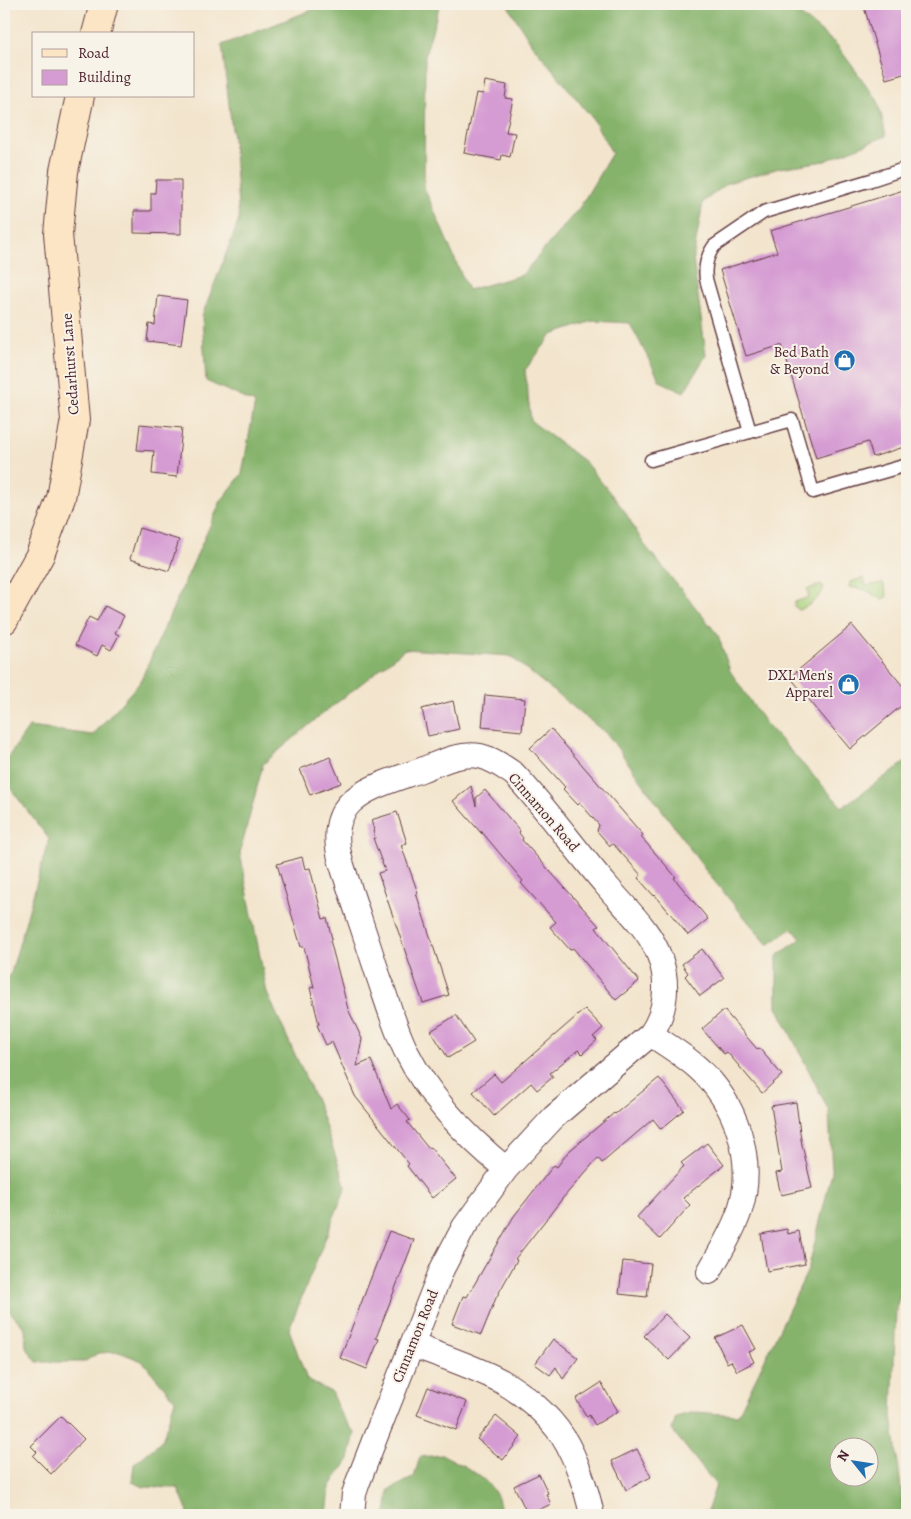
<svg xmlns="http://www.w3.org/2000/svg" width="911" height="1519" viewBox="0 0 911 1519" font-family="Alegreya,serif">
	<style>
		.green { fill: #a8d17d; stroke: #797854 }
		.forest { fill: #86b36c; stroke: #68694c; fill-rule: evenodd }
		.building { fill: #d59bd3 }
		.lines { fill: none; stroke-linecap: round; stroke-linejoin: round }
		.lane-casing { stroke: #633d43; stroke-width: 15 }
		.street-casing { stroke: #633d43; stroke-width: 26 }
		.secondary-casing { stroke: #633d43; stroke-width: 30 }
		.lane { stroke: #fff; stroke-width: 12 }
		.street { stroke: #fff; stroke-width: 24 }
		.secondary { stroke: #fce5c4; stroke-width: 28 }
		.labels { text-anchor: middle; stroke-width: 4; stroke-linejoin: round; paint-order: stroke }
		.poi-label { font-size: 15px; fill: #4a1f2b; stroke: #f7f3e8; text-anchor: end }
		.street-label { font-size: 15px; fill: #4a1f2b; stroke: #f7f3e8 }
	</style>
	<rect width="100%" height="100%" fill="#f7f3e8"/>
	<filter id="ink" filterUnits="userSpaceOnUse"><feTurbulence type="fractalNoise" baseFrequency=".02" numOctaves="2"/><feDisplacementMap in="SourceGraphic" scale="10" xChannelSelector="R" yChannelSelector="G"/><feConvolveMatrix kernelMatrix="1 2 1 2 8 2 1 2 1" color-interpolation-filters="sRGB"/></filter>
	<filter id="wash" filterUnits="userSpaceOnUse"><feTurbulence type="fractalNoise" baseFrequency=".0096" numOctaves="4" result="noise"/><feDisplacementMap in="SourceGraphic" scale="20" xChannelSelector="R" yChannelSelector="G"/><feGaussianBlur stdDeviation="1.12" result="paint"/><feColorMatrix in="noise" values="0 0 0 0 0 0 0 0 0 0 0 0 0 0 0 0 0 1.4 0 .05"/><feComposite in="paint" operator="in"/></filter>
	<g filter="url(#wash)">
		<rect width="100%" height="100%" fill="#f3e5cd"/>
		<g class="green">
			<path d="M 864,578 L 866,586 L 883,583 L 887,594 L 886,598 L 881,599 L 866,590 L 849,587 L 850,582 Z"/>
			<path d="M 822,585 L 824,587 C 823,596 808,607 799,610 L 794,606 L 795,602 L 809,597 L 807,589 Z"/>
		</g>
		<g class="forest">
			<path d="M 327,4 L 440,4 L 425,55 L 424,187 L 468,290 L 522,275 L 580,207 L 612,153 L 593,119 L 531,43 L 507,4 L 787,4 L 836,44 L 878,101 L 886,136 L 825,161 L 779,168 L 728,183 L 703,202 L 693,259 L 706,355 L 684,392 L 660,381 L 630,323 L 593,321 L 552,335 L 525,370 L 531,421 L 585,462 L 624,510 L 643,543 L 718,635 L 730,671 L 766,724 L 842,807 L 907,761 L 907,1272 L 896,1308 L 892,1415 L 902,1496 L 903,1515 L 708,1515 L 708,1509 L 716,1485 L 672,1430 L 676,1417 L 694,1412 L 738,1415 L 808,1270 L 832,1172 L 829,1111 L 777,1007 L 777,956 L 801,939 L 792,928 L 768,945 L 709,875 L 608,735 L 510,656 L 405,649 L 315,720 L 263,764 L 240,853 L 267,993 L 318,1105 L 346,1187 L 289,1329 L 307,1380 L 331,1392 L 341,1415 L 355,1433 L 349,1459 L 330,1487 L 327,1515 L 189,1515 L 178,1488 L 144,1487 L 132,1482 L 134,1464 L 162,1441 L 175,1400 L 142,1361 L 119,1352 L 98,1353 L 84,1362 L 37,1362 L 26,1347 L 25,1328 L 9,1311 L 4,1301 L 4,981 L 11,973 L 49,839 L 4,780 L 4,763 L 29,727 L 93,735 L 140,682 L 221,501 L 242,474 L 255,403 L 206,381 L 202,316 L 239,220 L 233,138 L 222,45 ZM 838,1446 L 868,1446 L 868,1476 L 838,1476 Z"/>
			<path d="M 443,1455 C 466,1467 504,1484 500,1515 L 386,1515 L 389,1490 L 414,1477 L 420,1457 Z"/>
		</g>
		<g id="blocks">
			<g class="building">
				<path d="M 863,4 L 907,4 L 907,73 L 886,79 Z"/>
				<path d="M 485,81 L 507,85 L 505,98 L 513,99 L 506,132 L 515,133 L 510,157 L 502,155 L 501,160 L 464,153 L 476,93 L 483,94 Z"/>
				<path d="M 156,180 L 181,180 L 181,234 L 134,233 L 134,211 L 151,211 L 151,193 L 155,193 Z"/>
				<path d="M 907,189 L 907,446 L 873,457 L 868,442 L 816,458 L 782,345 L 746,356 L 720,270 L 777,252 L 770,231 Z"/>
				<path d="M 158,296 L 187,300 L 181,345 L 147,341 L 149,324 L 155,325 Z"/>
				<path d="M 140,424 L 182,428 L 177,477 L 152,474 L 154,451 L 137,450 Z"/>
				<path d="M 139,528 L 179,540 L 169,571 L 130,559 Z"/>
				<path d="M 105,606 L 124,616 L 115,633 L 119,635 L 111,650 L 102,645 L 97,656 L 75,645 L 89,617 L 97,621 Z"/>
				<path d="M 852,625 L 907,691 L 907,701 L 850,749 L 790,677 Z"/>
				<path d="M 485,695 L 525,699 L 522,731 L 482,727 Z"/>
				<path d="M 453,701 L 459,729 L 428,736 L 422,709 Z"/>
				<path d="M 551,729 L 643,835 L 641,837 L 676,877 L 674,878 L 708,919 L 688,935 L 655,895 L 654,896 L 638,878 L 641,875 L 613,844 L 610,846 L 597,831 L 599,825 L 580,803 L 578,805 L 563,789 L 565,787 L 530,748 Z"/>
				<path d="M 330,757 L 341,783 L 310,795 L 300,769 Z"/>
				<path d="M 471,786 L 476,806 L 476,798 L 485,790 L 520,831 L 519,833 L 523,838 L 522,840 L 599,926 L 596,928 L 639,981 L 616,1000 L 573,948 L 570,950 L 550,927 L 556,922 L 521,883 L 523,881 L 481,831 L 482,834 L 453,801 Z"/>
				<path d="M 397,812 L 407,843 L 401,845 L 418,893 L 416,893 L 449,995 L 423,1003 L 378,873 L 385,871 L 373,838 L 375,838 L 373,831 L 374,830 L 371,820 Z"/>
				<path d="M 302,857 L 305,869 L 310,868 L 323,919 L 327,918 L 332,939 L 330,940 L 348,1009 L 362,1039 L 357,1066 L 371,1060 L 391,1109 L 397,1104 L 410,1120 L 407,1122 L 428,1148 L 430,1147 L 456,1179 L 432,1198 L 407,1166 L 409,1164 L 355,1096 L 332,1042 L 326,1045 L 317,1025 L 319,1024 L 310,988 L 314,987 L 304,947 L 301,947 L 277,864 Z"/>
				<path d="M 702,949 L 724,978 L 700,996 L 685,976 L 688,973 L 682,964 Z"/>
				<path d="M 585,1009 L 603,1028 L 593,1037 L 597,1040 L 582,1054 L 578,1050 L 550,1073 L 553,1077 L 537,1090 L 531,1083 L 494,1116 L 473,1092 L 494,1074 L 501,1082 Z"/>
				<path d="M 724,1010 L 757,1049 L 759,1048 L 782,1075 L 762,1093 L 727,1052 L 724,1054 L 702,1029 Z"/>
				<path d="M 456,1015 L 474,1042 L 448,1058 L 431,1031 Z"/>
				<path d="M 659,1078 L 684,1110 L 661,1129 L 653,1119 L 602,1163 L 598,1158 L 562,1199 L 515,1259 L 517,1260 L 496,1298 L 481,1335 L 452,1324 L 463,1296 L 467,1297 L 514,1216 L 554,1165 L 557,1167 L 568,1152 L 614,1113 L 615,1114 Z"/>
				<path d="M 796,1102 L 801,1140 L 812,1188 L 781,1195 L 776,1173 L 782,1172 L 771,1106 Z"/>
				<path d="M 707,1143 L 724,1165 L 683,1198 L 690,1205 L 660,1239 L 637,1217 L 684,1166 L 681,1163 Z"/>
				<path d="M 787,1229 L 788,1234 L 799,1231 L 805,1264 L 767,1271 L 761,1234 Z"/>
				<path d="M 389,1231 L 414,1240 L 376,1338 L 379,1339 L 367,1369 L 340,1358 Z"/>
				<path d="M 623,1261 L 651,1264 L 647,1297 L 619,1294 Z"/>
				<path d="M 665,1314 L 690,1338 L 669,1360 L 644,1336 Z"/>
				<path d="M 743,1325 L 756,1349 L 749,1352 L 754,1362 L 737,1371 L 731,1361 L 727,1363 L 715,1338 Z"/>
				<path d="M 553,1339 L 578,1358 L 563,1379 L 556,1367 L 550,1375 L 535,1364 Z"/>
				<path d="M 601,1383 L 618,1411 L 595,1425 L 589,1415 L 587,1417 L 576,1399 Z"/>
				<path d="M 428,1387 L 467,1402 L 456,1430 L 417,1415 Z"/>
				<path d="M 61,1416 L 84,1439 L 51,1474 L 33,1456 L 37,1452 L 31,1446 Z"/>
				<path d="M 496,1416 L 521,1437 L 503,1460 L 477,1439 Z"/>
				<path d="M 637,1449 L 651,1477 L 626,1490 L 612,1461 Z"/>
				<path d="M 539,1474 L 548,1493 L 546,1494 L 551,1504 L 528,1515 L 514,1486 Z"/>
			</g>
		</g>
	</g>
	<g filter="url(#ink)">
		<use href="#blocks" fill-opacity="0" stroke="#633d43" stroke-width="1"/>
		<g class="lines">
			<defs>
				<g id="lane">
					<path d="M 750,432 L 706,279 C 704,266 707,256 714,246 L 764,212 L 871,180 L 907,168"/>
					<path d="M 651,460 L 792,420 L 813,492 L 907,465"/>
				</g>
				<g id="street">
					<path d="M 651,1034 C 666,1045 684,1055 698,1068 C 736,1102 756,1160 740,1210 C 733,1232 720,1252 709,1272"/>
					<path d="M 412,1345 C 442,1356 473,1366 501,1381 C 524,1394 548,1414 563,1437 C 576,1458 587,1490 592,1515"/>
					<path d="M 352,1515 L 354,1494 L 358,1482 L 375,1438 L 442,1269 L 464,1227 L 506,1169 L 554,1117 L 651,1034 C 666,1012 669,983 660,958 C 650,929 625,908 606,885 C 575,849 547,809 514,774 C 504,767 493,759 480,756 C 461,752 439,763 421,770 C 372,788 323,796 341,862 C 353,900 366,937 378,975 C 387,1001 395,1029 407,1053 C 429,1097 468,1138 506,1169"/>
				</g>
				<g id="secondary">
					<path d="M 96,34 L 104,4"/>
					<path d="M 4,620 L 40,555 L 61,498 L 75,420 L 58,234 L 64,171 L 80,96"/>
				</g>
			</defs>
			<use href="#lane" class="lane-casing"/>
			<use href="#street" class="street-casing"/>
			<use href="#secondary" class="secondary-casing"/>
			<use href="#lane" class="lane"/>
			<use href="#street" class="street"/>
			<use href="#secondary" class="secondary"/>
		</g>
	</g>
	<defs>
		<symbol id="shop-disc" viewBox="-11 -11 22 22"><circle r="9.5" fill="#1f6fb2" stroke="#f7f3e8"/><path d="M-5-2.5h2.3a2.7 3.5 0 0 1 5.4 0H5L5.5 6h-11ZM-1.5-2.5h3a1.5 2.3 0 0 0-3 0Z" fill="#fff"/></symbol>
	</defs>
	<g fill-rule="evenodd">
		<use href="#shop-disc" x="832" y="348" width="25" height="25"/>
		<use href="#shop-disc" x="836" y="672" width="25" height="25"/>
	</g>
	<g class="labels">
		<g class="poi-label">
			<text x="829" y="357">Bed Bath<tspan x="829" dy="17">&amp; Beyond</tspan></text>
			<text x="833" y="680">DXL Men's<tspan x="833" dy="17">Apparel</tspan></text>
		</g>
		<g class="street-label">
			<text transform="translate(70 364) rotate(-94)" y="5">Cedarhurst Lane</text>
			<text transform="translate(544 812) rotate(49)" y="5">Cinnamon Road</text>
			<text transform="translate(415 1336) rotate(-68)" y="5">Cinnamon Road</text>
		</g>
	</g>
	<rect width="911" height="1519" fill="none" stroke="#f7f3e8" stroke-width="20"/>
	<rect x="32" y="32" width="162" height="65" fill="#f7f3e8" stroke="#b29e9c"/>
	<rect x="42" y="49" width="25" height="8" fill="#fce5c4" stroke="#b29e9c"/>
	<text x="78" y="58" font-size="15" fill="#4a1f2b">Road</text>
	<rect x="42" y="70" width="25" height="15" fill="#d59bd3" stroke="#b29e9c"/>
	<text x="78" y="82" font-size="15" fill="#4a1f2b">Building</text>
	<g transform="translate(854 1462) rotate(300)"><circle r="24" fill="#f7f3e8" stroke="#b29e9c"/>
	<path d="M0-4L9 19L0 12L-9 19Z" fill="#1f6fb2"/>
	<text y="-8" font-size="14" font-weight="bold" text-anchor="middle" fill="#4a1f2b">N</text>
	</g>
</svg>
